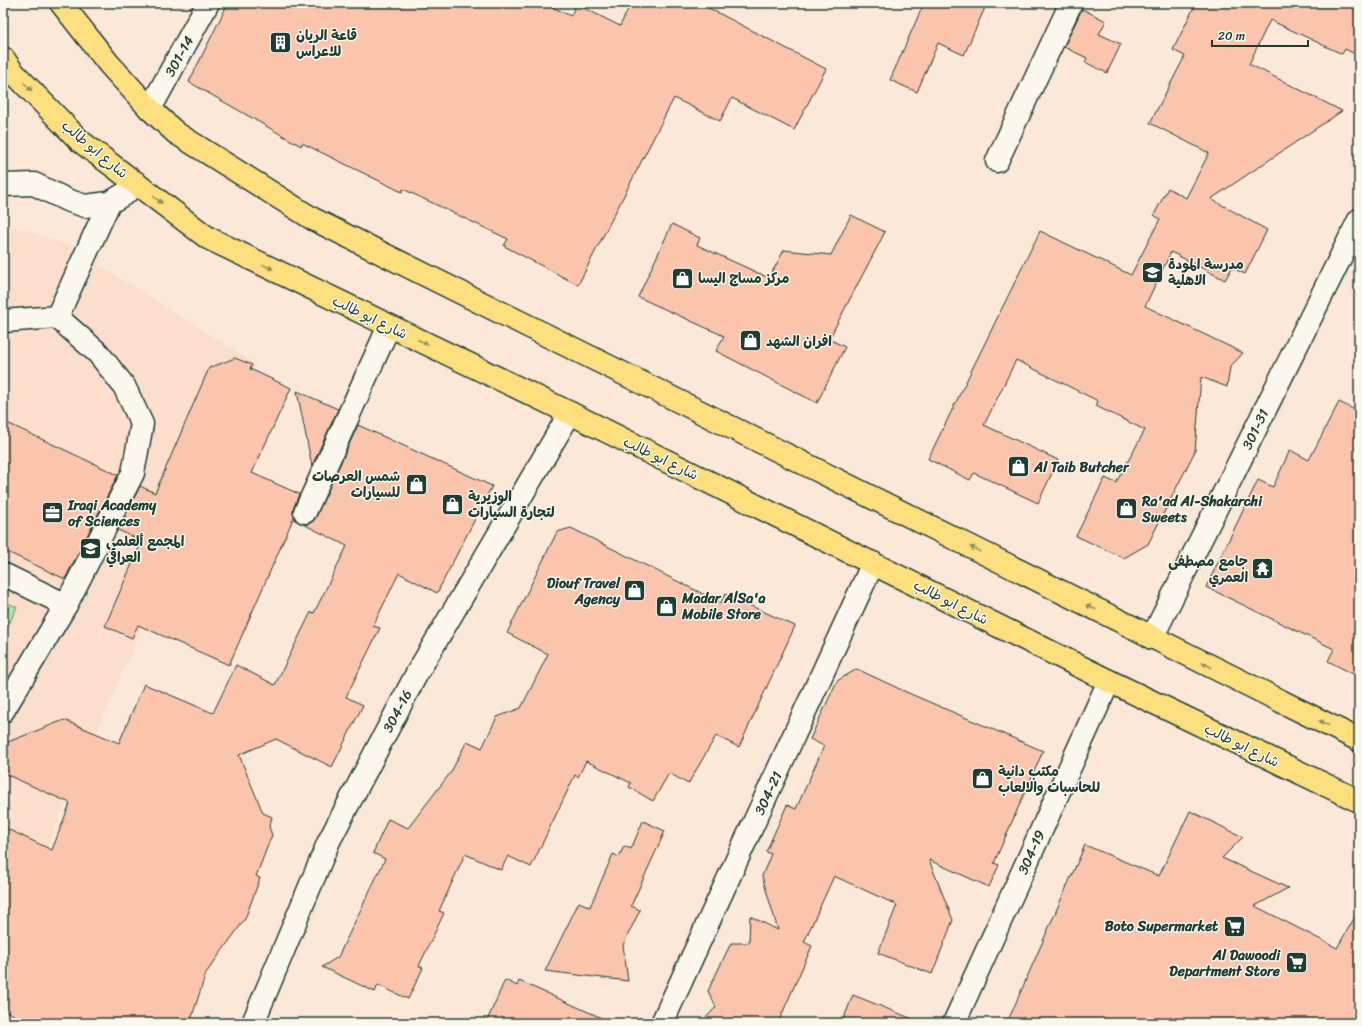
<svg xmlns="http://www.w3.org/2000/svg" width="1362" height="1026" viewBox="0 0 1362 1026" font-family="Sriracha,'Playpen Sans Arabic',sans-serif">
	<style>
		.built { fill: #fbdecc }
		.green { fill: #b0e5a7; stroke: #68916e }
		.building { fill: #fbc5ad; stroke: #1f3d34 }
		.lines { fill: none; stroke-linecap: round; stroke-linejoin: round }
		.minor-casing { stroke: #1f3d34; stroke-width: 25 }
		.major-casing { stroke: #1f3d34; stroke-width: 25 }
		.minor { stroke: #fbf7ec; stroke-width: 22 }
		.major { stroke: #fedf80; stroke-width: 22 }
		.oneway { fill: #8e8e5a }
		.labels { text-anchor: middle; stroke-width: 3; stroke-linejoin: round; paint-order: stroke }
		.poi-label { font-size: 14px; font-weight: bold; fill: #1f3d34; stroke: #fbf7ec; text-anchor: start }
		.street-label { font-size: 14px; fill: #1f3d34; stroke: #fbf7ec }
	</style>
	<rect width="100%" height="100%" fill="#fbe8d9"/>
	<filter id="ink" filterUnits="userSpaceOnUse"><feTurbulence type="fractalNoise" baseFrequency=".025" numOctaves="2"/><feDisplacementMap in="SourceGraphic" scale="8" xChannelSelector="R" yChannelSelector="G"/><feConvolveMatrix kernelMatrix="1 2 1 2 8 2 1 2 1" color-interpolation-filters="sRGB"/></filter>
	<g filter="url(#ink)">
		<path class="built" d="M 3,225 L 20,228 L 67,245 L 256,364 L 3,948 Z"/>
		<path class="green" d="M 3,601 L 17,607 L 3,637 Z"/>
		<g class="building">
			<path d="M 228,3 L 544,3 L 571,16 L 576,4 L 620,26 L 631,3 L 699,3 L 826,69 L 794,130 L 732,98 L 720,121 L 674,98 L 578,285 L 504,246 L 508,239 L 403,189 L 402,192 L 302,143 L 301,146 L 189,82 Z"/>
			<path d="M 924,3 L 987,3 L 964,55 L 938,43 L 917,92 L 890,80 Z"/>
			<path d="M 1196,3 L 1359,3 L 1359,56 L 1345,49 L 1342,54 L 1270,20 L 1249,64 L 1342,111 L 1211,199 L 1267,230 L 1245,274 L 1232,268 L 1225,280 L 1171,252 L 1145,306 L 1243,353 L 1230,367 L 1227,387 L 1201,377 L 1195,451 L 1148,544 L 1124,558 L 1076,536 L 1105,478 L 1116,483 L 1145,430 L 1096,406 L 1098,401 L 1016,360 L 984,425 L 1058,460 L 1038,503 L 974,473 L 970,480 L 928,459 L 1040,231 L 1131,275 L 1160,219 L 1154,215 L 1168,188 L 1186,198 L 1209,153 L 1150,123 L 1185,56 L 1173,50 Z"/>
			<path d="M 1082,9 L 1106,21 L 1099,34 L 1121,44 L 1107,73 L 1085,62 L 1087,58 L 1064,47 Z"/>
			<path d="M 851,215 L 885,232 L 829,339 L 845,347 L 817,403 L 716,351 L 724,336 L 638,297 L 672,224 L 700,238 L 697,245 L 769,278 L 784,250 L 831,255 Z"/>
			<path d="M 235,358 L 252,365 L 250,369 L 291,388 L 252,473 L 299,494 L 294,507 L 293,513 L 297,521 L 293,519 L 229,665 L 138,625 L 132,638 L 105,626 L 142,541 L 118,530 L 140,486 L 155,493 L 209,368 Z"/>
			<path d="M 297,391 L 338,409 L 312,466 Z"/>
			<path d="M 1339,402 L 1359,412 L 1359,677 L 1328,661 L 1334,649 L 1206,587 L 1258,480 L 1273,487 L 1290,450 L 1309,460 Z"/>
			<path d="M 3,421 L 118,475 L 65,579 L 3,550 Z"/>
			<path d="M 358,425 L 492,486 L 437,593 L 399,573 L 373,626 L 380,628 L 346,697 L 363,705 L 332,767 L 276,739 L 239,755 L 263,813 L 272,817 L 269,827 L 272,835 L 256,876 L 260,878 L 245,919 L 206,973 L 190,1023 L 30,1023 L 3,1010 L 3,827 L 52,850 L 70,803 L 3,773 L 3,753 L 8,742 L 64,720 L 119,743 L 144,684 L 213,713 L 236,665 L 275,685 L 311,612 L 314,613 L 347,546 L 303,524 L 307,524 L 312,522 L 316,517 Z"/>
			<path d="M 571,528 L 721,603 L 725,594 L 795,626 L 739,747 L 716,736 L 688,784 L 669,773 L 653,801 L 629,787 L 631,783 L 586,761 L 578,777 L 575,775 L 531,867 L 508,856 L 501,870 L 465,854 L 439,911 L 444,913 L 419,966 L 423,968 L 408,999 L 378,985 L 375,992 L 322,967 L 338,957 L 385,859 L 373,853 L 388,819 L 408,828 L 451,772 L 467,741 L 482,748 L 497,717 L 521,708 L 548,654 L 507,633 L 557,532 Z"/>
			<path d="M 857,669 L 906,692 L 1043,751 L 994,863 L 999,865 L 989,887 L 929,860 L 953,920 L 932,974 L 878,953 L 897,905 L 834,876 L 804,942 L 812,946 L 778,1023 L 701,1023 L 716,1007 L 708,991 L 731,943 L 749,943 L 750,916 L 778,930 L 762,876 L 771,854 L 766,852 L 787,805 L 796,809 L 824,746 L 810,739 L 837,681 Z"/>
			<path d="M 1190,811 L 1243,837 L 1222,858 L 1288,888 L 1255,906 L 1337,948 L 1359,910 L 1359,1023 L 1007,1023 L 1085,845 L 1159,876 Z"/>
			<path d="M 643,821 L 665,831 L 631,906 L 640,910 L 623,945 L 628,981 L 545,971 L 579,902 L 590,907 L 613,854 L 619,857 L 624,846 L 631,849 Z"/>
			<path d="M 505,980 L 517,986 L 519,981 L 613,1023 L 486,1023 Z"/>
			<path d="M 853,995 L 920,1022 L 919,1023 L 842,1023 Z"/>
		</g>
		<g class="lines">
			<defs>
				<g id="minor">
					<path d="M 150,109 L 208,3"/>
					<path d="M 997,161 L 1071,3"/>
					<path d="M 3,185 L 34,184 L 67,200 L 85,206 L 109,203 L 126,193 L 135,182"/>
					<path d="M 3,321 L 57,317"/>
					<path d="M 305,512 L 389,326"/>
					<path d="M 3,574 L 66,605"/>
					<path d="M 1152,638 L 1359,220"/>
					<path d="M 3,711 L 66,605 L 133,473 L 142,424 L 124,386 L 98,353 L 57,317 L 109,203"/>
					<path d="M 253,1023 L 329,841 L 416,675 L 570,413"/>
					<path d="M 662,1023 L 873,563"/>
					<path d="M 954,1023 L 1109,681"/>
				</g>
				<g id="major">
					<path d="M 61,3 L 109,64 L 150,109 L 176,133 L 313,219 L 1359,740"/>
					<path d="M 3,58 L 13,72 L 80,141 L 208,238 L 570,413 L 1109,681 L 1359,801"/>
				</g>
			</defs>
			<use href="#minor" class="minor-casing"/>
			<use href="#major" class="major-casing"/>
			<use href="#minor" class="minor"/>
			<use href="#major" class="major"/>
		</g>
		<defs><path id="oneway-solid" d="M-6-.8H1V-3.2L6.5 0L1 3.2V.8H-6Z"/></defs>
		<g class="oneway">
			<use href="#oneway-solid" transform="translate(28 87) rotate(45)"/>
			<use href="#oneway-solid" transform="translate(158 200) rotate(37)"/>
			<use href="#oneway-solid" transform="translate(268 267) rotate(26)"/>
			<use href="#oneway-solid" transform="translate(423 342) rotate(25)"/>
			<use href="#oneway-solid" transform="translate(975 549) rotate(-153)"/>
			<use href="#oneway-solid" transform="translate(1091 607) rotate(-153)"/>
			<use href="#oneway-solid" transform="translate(1207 665) rotate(-154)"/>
			<use href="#oneway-solid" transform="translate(1324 723) rotate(-154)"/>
		</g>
	</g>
	<defs>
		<symbol id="building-square" viewBox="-11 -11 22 22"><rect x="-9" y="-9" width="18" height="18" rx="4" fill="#1f3d34" stroke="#fbf7ec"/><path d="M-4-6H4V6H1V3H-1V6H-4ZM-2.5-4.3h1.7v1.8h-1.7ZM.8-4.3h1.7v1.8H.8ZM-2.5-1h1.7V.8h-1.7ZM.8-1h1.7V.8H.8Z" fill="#fff"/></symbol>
		<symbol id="school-square" viewBox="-11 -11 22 22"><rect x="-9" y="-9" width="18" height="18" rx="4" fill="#1f3d34" stroke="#fbf7ec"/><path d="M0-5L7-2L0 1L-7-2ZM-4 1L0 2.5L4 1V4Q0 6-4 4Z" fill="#fff"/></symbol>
		<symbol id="shop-square" viewBox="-11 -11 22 22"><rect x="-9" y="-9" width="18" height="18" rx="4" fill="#1f3d34" stroke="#fbf7ec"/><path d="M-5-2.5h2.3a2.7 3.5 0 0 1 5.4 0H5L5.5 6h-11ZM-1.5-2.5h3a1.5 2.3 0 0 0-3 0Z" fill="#fff"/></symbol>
		<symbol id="office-square" viewBox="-11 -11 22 22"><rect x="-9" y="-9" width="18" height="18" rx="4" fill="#1f3d34" stroke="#fbf7ec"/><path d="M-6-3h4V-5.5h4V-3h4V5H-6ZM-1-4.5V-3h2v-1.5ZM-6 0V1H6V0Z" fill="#fff"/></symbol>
		<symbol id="university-square" viewBox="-11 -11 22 22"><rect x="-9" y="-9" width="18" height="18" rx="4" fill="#1f3d34" stroke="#fbf7ec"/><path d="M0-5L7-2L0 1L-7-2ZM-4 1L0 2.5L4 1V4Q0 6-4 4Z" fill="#fff"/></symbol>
		<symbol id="temple-square" viewBox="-11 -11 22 22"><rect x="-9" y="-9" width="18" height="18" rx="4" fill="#1f3d34" stroke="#fbf7ec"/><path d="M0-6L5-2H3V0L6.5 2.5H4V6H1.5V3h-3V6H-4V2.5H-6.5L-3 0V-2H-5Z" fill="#fff"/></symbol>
		<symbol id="supermarket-square" viewBox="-11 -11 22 22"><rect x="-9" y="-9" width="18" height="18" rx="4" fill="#1f3d34" stroke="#fbf7ec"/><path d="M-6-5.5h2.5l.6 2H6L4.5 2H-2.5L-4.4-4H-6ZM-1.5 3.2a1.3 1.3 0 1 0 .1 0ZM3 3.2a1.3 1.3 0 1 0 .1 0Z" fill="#fff"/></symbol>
	</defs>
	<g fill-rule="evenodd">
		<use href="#building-square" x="268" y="30" width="25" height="25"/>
		<use href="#school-square" x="1140" y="260" width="25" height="25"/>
		<use href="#shop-square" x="670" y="266" width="25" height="25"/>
		<use href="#shop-square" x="738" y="328" width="25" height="25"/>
		<use href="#shop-square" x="1006" y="454" width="25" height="25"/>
		<use href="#shop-square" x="404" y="472" width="25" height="25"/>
		<use href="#shop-square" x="440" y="492" width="25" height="25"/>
		<use href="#shop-square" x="1114" y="496" width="25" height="25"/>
		<use href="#office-square" x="40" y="500" width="25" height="25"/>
		<use href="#university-square" x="78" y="536" width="25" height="25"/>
		<use href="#temple-square" x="1250" y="556" width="25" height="25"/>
		<use href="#shop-square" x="622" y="578" width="25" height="25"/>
		<use href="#shop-square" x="654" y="594" width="25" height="25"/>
		<use href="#shop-square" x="970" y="766" width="25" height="25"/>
		<use href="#supermarket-square" x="1222" y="914" width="25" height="25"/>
		<use href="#supermarket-square" x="1284" y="950" width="25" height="25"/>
	</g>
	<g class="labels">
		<g class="poi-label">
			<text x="296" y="40">قاعة الريان<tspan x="296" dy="16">للاعراس</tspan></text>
			<text x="1168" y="269">مدرسة المودة<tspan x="1168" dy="16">الاهلية</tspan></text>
			<text x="698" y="283">مركز مساج اليسا</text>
			<text x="766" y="346">افران الشهد</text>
			<text x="1034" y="472">Al Taib Butcher</text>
			<text x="400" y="481" text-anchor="end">شمس العرصات<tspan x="400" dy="16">للسيارات</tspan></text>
			<text x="468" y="501">الوزيرية<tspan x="468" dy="16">لتجارة السيارات</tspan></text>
			<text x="1142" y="506">Ra'ad Al-Shakarchi<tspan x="1142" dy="16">Sweets</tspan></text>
			<text x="68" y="510">Iraqi Academy<tspan x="68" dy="16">of Sciences</tspan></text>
			<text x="106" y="546">المجمع ألعلمي<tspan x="106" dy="16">العراقي</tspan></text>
			<text x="1248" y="566" text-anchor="end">جامع مصطفى<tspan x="1248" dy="16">العمري</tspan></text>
			<text x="620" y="588" text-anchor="end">Diouf Travel<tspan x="620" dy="16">Agency</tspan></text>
			<text x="682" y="603">Madar AlSa'a<tspan x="682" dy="16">Mobile Store</tspan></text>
			<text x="998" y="776">مكتب دانية<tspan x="998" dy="16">للحاسبات والالعاب</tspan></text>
			<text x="1218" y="931" text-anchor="end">Boto Supermarket</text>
			<text x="1280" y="960" text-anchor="end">Al Dawoodi<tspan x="1280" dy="16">Department Store</tspan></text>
		</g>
		<g class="street-label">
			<text transform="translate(179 56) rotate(-61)" y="5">301-14</text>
			<text transform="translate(95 149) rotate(40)" y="5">شارع ابو طالب</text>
			<text transform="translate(370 317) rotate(26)" y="5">شارع ابو طالب</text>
			<text transform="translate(1255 429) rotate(-64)" y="5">301-31</text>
			<text transform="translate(661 458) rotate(26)" y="5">شارع ابو طالب</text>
			<text transform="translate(951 602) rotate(27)" y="5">شارع ابو طالب</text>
			<text transform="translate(397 711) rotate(-62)" y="5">304-16</text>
			<text transform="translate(1242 745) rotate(26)" y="5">شارع ابو طالب</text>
			<text transform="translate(768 793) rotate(-65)" y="5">304-21</text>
			<text transform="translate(1031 852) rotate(-66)" y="5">304-19</text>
		</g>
	</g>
	<rect width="1362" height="1026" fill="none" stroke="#fbf7ec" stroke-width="16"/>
	<rect x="8" y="8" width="1346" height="1010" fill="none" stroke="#1f3d34" stroke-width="1.5" filter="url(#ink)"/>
	<path d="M1212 40v6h96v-6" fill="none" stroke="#1f3d34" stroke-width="2"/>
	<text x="1218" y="40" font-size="12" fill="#1f3d34" stroke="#fbf7ec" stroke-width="3" paint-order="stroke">20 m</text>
</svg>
